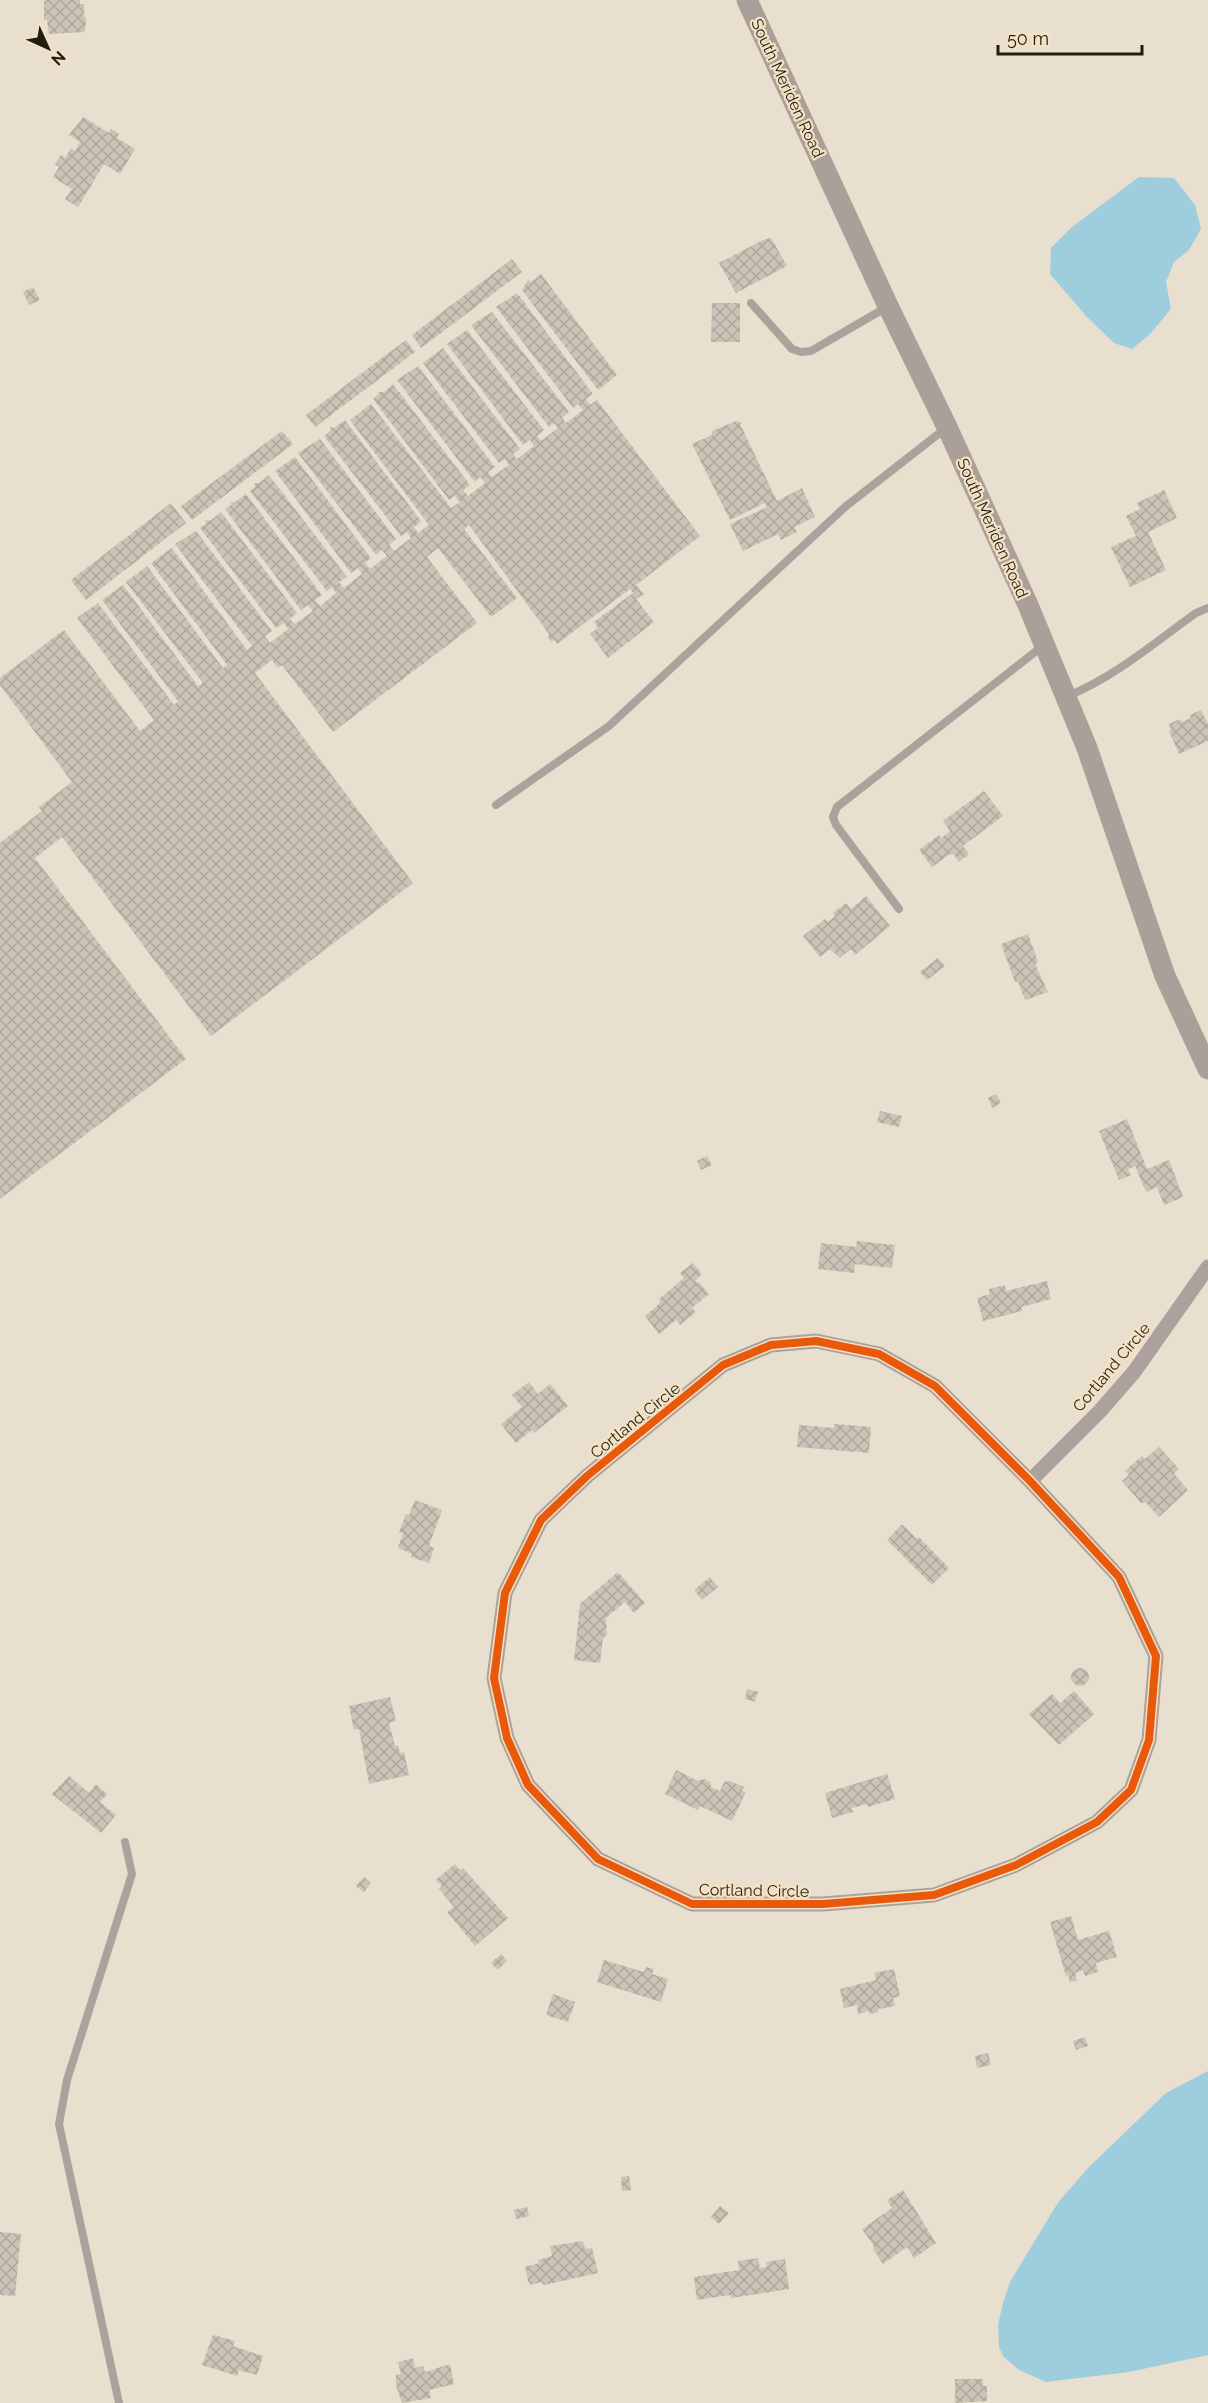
<svg xmlns="http://www.w3.org/2000/svg" width="1208" height="2403" viewBox="0 0 1208 2403" font-family="Raleway,sans-serif">
	<style>
		.water { fill: #9ecdde }
		.building { fill: url(#building-cross-hatch) }
		.lines { fill: none; stroke-linecap: round; stroke-linejoin: round }
		.service { stroke: #aca19d; stroke-width: 8 }
		.minor { stroke: #aca19d; stroke-width: 15 }
		.secondary { stroke: #ab9f99; stroke-width: 21 }
		.cycleway-casing { stroke: #f4e2c4; stroke-width: 11 }
		.cycleway { stroke: #e8590c; stroke-width: 8 }
		.labels { text-anchor: middle; stroke-width: 4.5; stroke-linejoin: round; paint-order: stroke }
		.street-label { font-size: 16px; fill: #231c11; stroke: #f4e2c4 }
	</style>
	<defs>
		<pattern id="building-cross-hatch" width="8" height="8" patternUnits="userSpaceOnUse" patternTransform="scale(1.5)"><rect width="8" height="8" fill="#ccc2b7"/><path d="M0 0l8 8M0 8l8-8" fill="none" stroke="#afa69c"/></pattern>
	</defs>
	<rect width="100%" height="100%" fill="#e9dfcf"/>
	<g class="water">
		<path d="M 1139,177 L 1174,178 L 1195,205 L 1201,229 L 1189,250 L 1174,262 L 1166,282 L 1171,309 L 1150,334 L 1132,349 L 1114,343 L 1087,317 L 1050,274 L 1051,248 L 1072,227 Z"/>
		<path d="M 1208,2071 L 1208,2355 L 1129,2372 L 1046,2382 L 1019,2370 L 1003,2356 L 999,2347 L 998,2325 L 1003,2303 L 1010,2282 L 1059,2201 L 1090,2166 L 1166,2093 Z"/>
	</g>
	<g class="building">
		<path d="M 46,0 L 80,0 L 80,4 L 84,4 L 84,14 L 81,14 L 85,15 L 86,19 L 85,32 L 49,34 L 47,20 L 44,20 L 44,2 Z"/>
		<path d="M 83,117 L 109,133 L 111,129 L 119,134 L 117,138 L 135,149 L 120,174 L 104,164 L 78,207 L 65,199 L 72,189 L 53,177 L 59,167 L 55,164 L 61,155 L 65,158 L 71,148 L 75,151 L 80,142 L 69,135 Z"/>
		<path d="M 771,238 L 787,266 L 736,293 L 719,263 L 763,240 Z"/>
		<path d="M 512,259 L 522,272 L 421,348 L 412,335 Z"/>
		<path d="M 541,274 L 617,375 L 598,390 L 522,290 L 528,280 L 531,282 Z"/>
		<path d="M 33,287 L 40,300 L 29,305 L 23,292 Z"/>
		<path d="M 517,293 L 593,394 L 586,399 L 590,405 L 597,400 L 700,536 L 636,585 L 644,594 L 636,599 L 654,622 L 608,658 L 590,634 L 598,628 L 594,622 L 633,593 L 630,589 L 557,644 L 554,640 L 552,642 L 547,636 L 549,634 L 469,525 L 464,529 L 517,598 L 491,617 L 438,548 L 427,557 L 477,623 L 333,732 L 282,665 L 278,668 L 272,660 L 255,673 L 413,883 L 211,1036 L 62,837 L 35,858 L 186,1059 L 0,1199 L 0,843 L 42,811 L 39,807 L 72,782 L 0,685 L 0,678 L 64,630 L 140,731 L 154,720 L 77,618 L 98,603 L 174,705 L 178,701 L 102,600 L 123,585 L 198,686 L 203,683 L 126,582 L 147,566 L 223,668 L 227,665 L 151,563 L 172,548 L 247,650 L 252,646 L 175,544 L 196,531 L 272,631 L 265,636 L 270,643 L 288,629 L 284,623 L 276,628 L 200,528 L 206,524 L 205,520 L 210,521 L 221,512 L 297,613 L 290,619 L 295,624 L 313,611 L 308,605 L 301,610 L 225,509 L 232,504 L 230,502 L 235,502 L 246,494 L 322,595 L 315,600 L 320,606 L 336,593 L 332,587 L 327,591 L 250,491 L 255,487 L 255,483 L 259,483 L 269,475 L 347,577 L 339,582 L 344,588 L 362,574 L 358,568 L 351,573 L 275,471 L 295,457 L 371,558 L 365,563 L 370,569 L 387,556 L 382,550 L 376,555 L 298,453 L 320,439 L 396,539 L 389,545 L 394,551 L 411,538 L 407,532 L 401,536 L 324,436 L 330,431 L 330,427 L 334,428 L 345,420 L 421,521 L 414,527 L 418,533 L 429,525 L 350,420 L 371,404 L 451,508 L 460,502 L 455,496 L 449,500 L 373,399 L 379,394 L 378,392 L 384,392 L 393,384 L 470,485 L 463,490 L 468,496 L 485,483 L 480,477 L 475,482 L 397,380 L 418,366 L 495,467 L 488,472 L 492,477 L 509,465 L 505,459 L 499,463 L 423,363 L 443,348 L 520,449 L 513,454 L 517,459 L 534,446 L 530,440 L 523,445 L 447,344 L 467,330 L 544,430 L 537,436 L 541,441 L 558,428 L 554,423 L 549,427 L 471,325 L 492,312 L 569,412 L 562,418 L 566,423 L 583,410 L 578,404 L 573,408 L 496,307 Z"/>
		<path d="M 712,303 L 740,303 L 740,342 L 711,342 Z"/>
		<path d="M 406,340 L 415,352 L 315,427 L 306,415 Z"/>
		<path d="M 736,421 L 742,423 L 740,424 L 777,501 L 802,488 L 815,517 L 794,527 L 797,532 L 781,540 L 778,534 L 743,551 L 730,524 L 767,507 L 765,503 L 730,520 L 692,444 L 712,435 L 712,431 Z"/>
		<path d="M 282,431 L 293,444 L 192,520 L 181,506 Z"/>
		<path d="M 1164,490 L 1177,518 L 1148,532 L 1166,570 L 1130,587 L 1111,547 L 1136,536 L 1126,516 L 1140,509 L 1137,503 Z"/>
		<path d="M 171,503 L 186,523 L 86,600 L 71,580 Z"/>
		<path d="M 1201,710 L 1208,724 L 1208,741 L 1179,754 L 1169,731 L 1171,729 L 1169,724 L 1180,719 L 1182,722 L 1191,718 L 1190,715 Z"/>
		<path d="M 984,791 L 1003,816 L 963,846 L 969,854 L 959,862 L 953,854 L 950,854 L 932,867 L 919,850 L 939,835 L 941,838 L 950,831 L 943,821 Z"/>
		<path d="M 866,896 L 890,926 L 855,955 L 851,949 L 840,958 L 830,949 L 820,957 L 803,936 L 825,919 L 828,922 L 835,916 L 833,913 L 846,903 L 851,909 Z"/>
		<path d="M 1028,934 L 1038,962 L 1035,964 L 1048,992 L 1025,1000 L 1018,981 L 1015,982 L 1001,944 Z"/>
		<path d="M 938,958 L 945,966 L 927,980 L 920,972 Z"/>
		<path d="M 996,1094 L 1001,1103 L 992,1108 L 988,1098 Z"/>
		<path d="M 880,1111 L 902,1116 L 899,1127 L 877,1122 Z"/>
		<path d="M 1127,1119 L 1147,1169 L 1169,1160 L 1183,1197 L 1164,1205 L 1157,1187 L 1146,1192 L 1135,1166 L 1128,1169 L 1131,1175 L 1119,1180 L 1099,1131 Z"/>
		<path d="M 707,1156 L 712,1165 L 701,1170 L 697,1161 Z"/>
		<path d="M 857,1241 L 895,1245 L 892,1268 L 855,1264 L 854,1273 L 818,1269 L 821,1243 L 856,1247 Z"/>
		<path d="M 693,1263 L 702,1274 L 695,1281 L 697,1283 L 699,1282 L 709,1294 L 692,1308 L 696,1312 L 680,1325 L 676,1320 L 659,1334 L 645,1316 L 660,1303 L 659,1299 L 684,1278 L 680,1273 Z"/>
		<path d="M 1047,1281 L 1051,1299 L 1021,1307 L 1022,1311 L 983,1321 L 977,1298 L 990,1294 L 989,1289 L 1005,1285 L 1006,1291 Z"/>
		<path d="M 529,1382 L 538,1394 L 550,1384 L 568,1406 L 534,1433 L 532,1430 L 516,1443 L 501,1424 L 522,1407 L 512,1395 Z"/>
		<path d="M 834,1424 L 871,1427 L 869,1453 L 797,1447 L 799,1425 L 834,1428 Z"/>
		<path d="M 1159,1447 L 1179,1469 L 1174,1474 L 1188,1490 L 1159,1517 L 1145,1502 L 1141,1503 L 1122,1481 L 1129,1475 L 1125,1471 L 1142,1456 L 1145,1459 Z"/>
		<path d="M 415,1500 L 442,1510 L 429,1546 L 434,1548 L 429,1563 L 411,1557 L 412,1554 L 398,1548 L 403,1533 L 399,1532 L 406,1514 L 409,1515 Z"/>
		<path d="M 902,1524 L 917,1539 L 919,1537 L 949,1568 L 932,1585 L 887,1540 Z"/>
		<path d="M 618,1572 L 645,1603 L 634,1613 L 625,1602 L 606,1618 L 607,1635 L 603,1638 L 600,1663 L 574,1660 L 580,1604 Z"/>
		<path d="M 710,1577 L 718,1587 L 702,1600 L 694,1590 Z"/>
		<circle cx="1080" cy="1677" r="9"/>
		<path d="M 747,1689 L 758,1692 L 755,1702 L 745,1699 Z"/>
		<path d="M 1074,1691 L 1094,1714 L 1059,1745 L 1029,1714 L 1052,1694 L 1060,1703 Z"/>
		<path d="M 390,1697 L 396,1721 L 389,1723 L 395,1746 L 398,1745 L 400,1753 L 404,1752 L 409,1775 L 369,1784 L 359,1729 L 354,1730 L 349,1706 Z"/>
		<path d="M 676,1770 L 698,1781 L 704,1779 L 710,1782 L 711,1787 L 720,1791 L 724,1782 L 730,1781 L 744,1787 L 742,1791 L 746,1792 L 732,1821 L 700,1806 L 698,1810 L 665,1794 Z"/>
		<path d="M 887,1774 L 895,1799 L 868,1807 L 867,1804 L 852,1808 L 853,1812 L 832,1818 L 825,1793 Z"/>
		<path d="M 69,1776 L 89,1793 L 96,1784 L 107,1794 L 100,1802 L 116,1815 L 101,1833 L 52,1794 Z"/>
		<path d="M 455,1864 L 460,1870 L 463,1868 L 508,1918 L 475,1946 L 447,1912 L 454,1907 L 439,1889 L 442,1886 L 436,1880 Z"/>
		<path d="M 364,1877 L 371,1883 L 364,1892 L 356,1886 Z"/>
		<path d="M 1071,1916 L 1078,1940 L 1109,1931 L 1117,1957 L 1096,1963 L 1098,1972 L 1085,1976 L 1083,1970 L 1075,1973 L 1077,1981 L 1070,1982 L 1068,1975 L 1066,1976 L 1050,1922 Z"/>
		<path d="M 501,1954 L 507,1961 L 498,1970 L 491,1963 Z"/>
		<path d="M 604,1960 L 644,1972 L 646,1967 L 654,1969 L 652,1974 L 668,1979 L 661,2002 L 597,1982 Z"/>
		<path d="M 894,1969 L 900,1996 L 893,1998 L 895,2006 L 878,2009 L 878,2012 L 869,2014 L 869,2011 L 858,2014 L 857,2005 L 844,2008 L 840,1989 L 876,1980 L 874,1973 Z"/>
		<path d="M 553,1994 L 575,2002 L 568,2022 L 546,2015 Z"/>
		<path d="M 1085,2037 L 1088,2046 L 1076,2050 L 1073,2041 Z"/>
		<path d="M 988,2053 L 991,2065 L 977,2068 L 975,2056 Z"/>
		<path d="M 629,2176 L 631,2190 L 622,2191 L 621,2177 Z"/>
		<path d="M 903,2190 L 936,2243 L 914,2258 L 907,2247 L 883,2264 L 873,2249 L 874,2246 L 862,2229 L 892,2208 L 887,2200 Z"/>
		<path d="M 720,2206 L 729,2213 L 719,2224 L 711,2217 Z"/>
		<path d="M 527,2207 L 529,2216 L 516,2219 L 514,2210 Z"/>
		<path d="M 0,2232 L 21,2234 L 15,2296 L 0,2295 Z"/>
		<path d="M 583,2241 L 585,2249 L 592,2248 L 598,2273 L 544,2285 L 541,2282 L 531,2285 L 528,2281 L 525,2267 L 539,2263 L 538,2260 L 552,2256 L 550,2246 Z"/>
		<path d="M 758,2258 L 760,2268 L 767,2267 L 766,2262 L 785,2259 L 789,2289 L 731,2298 L 730,2295 L 697,2300 L 694,2277 L 739,2270 L 738,2261 Z"/>
		<path d="M 213,2335 L 235,2341 L 233,2346 L 263,2356 L 257,2375 L 239,2370 L 237,2376 L 202,2365 Z"/>
		<path d="M 413,2358 L 415,2368 L 423,2366 L 425,2372 L 450,2364 L 454,2384 L 429,2390 L 431,2398 L 402,2403 L 396,2386 L 396,2375 L 401,2374 L 398,2362 Z"/>
		<path d="M 955,2379 L 983,2379 L 983,2386 L 987,2386 L 987,2401 L 955,2403 Z"/>
	</g>
	<g class="lines">
		<g class="service">
			<path d="M 751,303 L 792,349 L 801,352 L 811,351 L 887,307"/>
			<path d="M 1068,696 C 1116,676 1154,643 1196,613 L 1208,608"/>
			<path d="M 496,805 L 609,726 L 845,507 L 946,428"/>
			<path d="M 899,909 L 836,825 L 833,817 L 837,807 L 1044,645"/>
			<path d="M 119,2403 L 59,2124 L 67,2080 L 132,1874 L 125,1842"/>
		</g>
		<g class="minor">
			<path d="M 816,1341 L 879,1354 L 935,1386 L 1030,1481 L 1119,1577 L 1156,1656 L 1149,1740 L 1131,1790 L 1097,1822 L 1016,1865 L 934,1895 L 823,1904 L 692,1904 L 598,1859 L 528,1785 L 507,1738 L 494,1678 L 505,1593 L 541,1520 L 587,1476 L 723,1365 L 771,1345 Z"/>
			<path d="M 1030,1481 L 1100,1411 L 1134,1372 L 1208,1267"/>
		</g>
		<path class="secondary" d="M 747,0 L 888,306 L 947,427 L 1028,605 L 1087,748 L 1165,976 L 1208,1069"/>
		<defs>
			<path id="cycleway" d="M 816,1341 L 879,1354 L 935,1386 L 1030,1481 L 1119,1577 L 1156,1656 L 1149,1740 L 1131,1790 L 1097,1822 L 1016,1865 L 934,1895 L 823,1904 L 692,1904 L 598,1859 L 528,1785 L 507,1738 L 494,1678 L 505,1593 L 541,1520 L 587,1476 L 723,1365 L 771,1345 Z"/>
		</defs>
		<use href="#cycleway" class="cycleway-casing"/>
		<use href="#cycleway" class="cycleway"/>
	</g>
	<g class="labels">
		<g class="street-label">
			<text transform="translate(788 88) rotate(65)" y="6">South Meriden Road</text>
			<text transform="translate(993 528) rotate(66)" y="6">South Meriden Road</text>
			<text transform="translate(1111 1367) rotate(-50)" y="6">Cortland Circle</text>
			<text transform="translate(635 1420) rotate(-39)" y="6">Cortland Circle</text>
			<text transform="translate(754 1890) rotate(1)" y="6">Cortland Circle</text>
		</g>
	</g>
	<g transform="translate(48 48) rotate(135)" stroke="#f4e2c4" stroke-width="4.5" paint-order="stroke">
	<path d="M0-4.5L10 22L0 15L-10 22Z" fill="#231c11"/>
	<text y="-9" font-size="16" font-weight="bold" text-anchor="middle" fill="#231c11">N</text>
	</g>
	<path d="M998 45v9h144v-9" fill="none" stroke="#231c11" stroke-width="3"/>
	<text x="1007" y="45" font-size="18" fill="#231c11" stroke="#f4e2c4" stroke-width="4.5" paint-order="stroke">50 m</text>
</svg>
